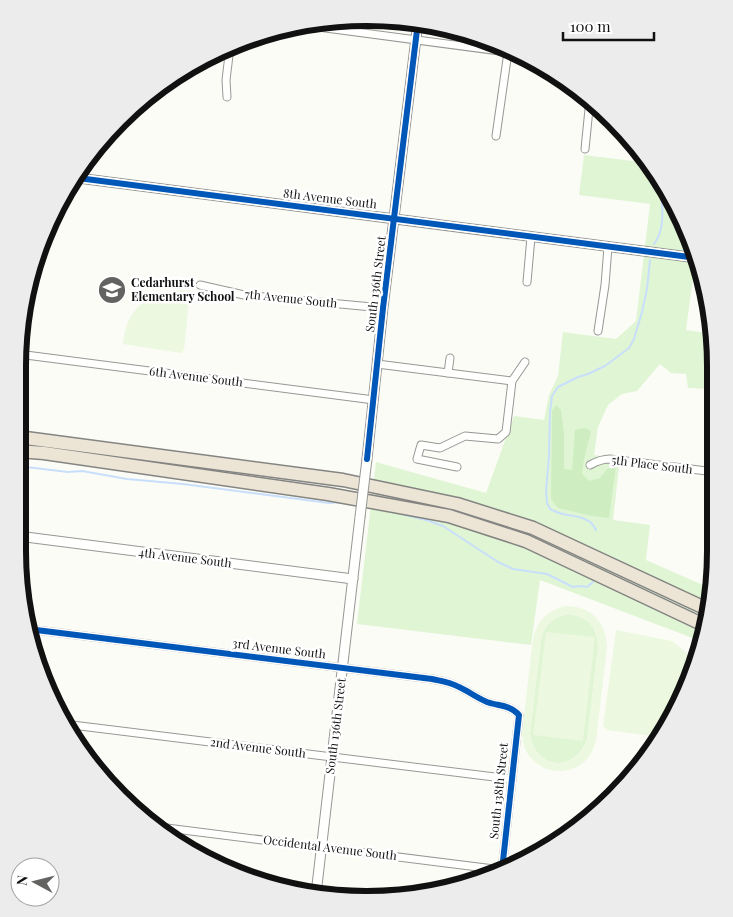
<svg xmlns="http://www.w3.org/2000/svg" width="733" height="917" viewBox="0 0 733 917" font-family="'Playfair Display',serif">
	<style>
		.green { fill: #e0f5d4 }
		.forest { fill: #ceeec1 }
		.pitch { fill: #ecf8df; fill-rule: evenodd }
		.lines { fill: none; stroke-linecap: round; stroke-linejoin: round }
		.stream { stroke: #c8dffb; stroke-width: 2 }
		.minor-casing { stroke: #979795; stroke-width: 9 }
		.tertiary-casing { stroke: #979795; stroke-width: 11 }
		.motorway-casing { stroke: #848482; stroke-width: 15 }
		.minor { stroke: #fffffe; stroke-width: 7 }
		.tertiary { stroke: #fffffe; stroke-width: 9 }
		.motorway { stroke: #ece5d6; stroke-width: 12 }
		.tertiary-bridge-casing { stroke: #979795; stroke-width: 11; stroke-linecap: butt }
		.tertiary-bridge { stroke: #fffffe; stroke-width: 9 }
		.cycleway-casing { stroke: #fff; stroke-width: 9 }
		.cycleway { stroke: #0057b8; stroke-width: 6 }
		.labels { text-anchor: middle; stroke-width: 5; stroke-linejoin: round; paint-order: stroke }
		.street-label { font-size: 12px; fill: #111; stroke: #fff }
		.poi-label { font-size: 12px; font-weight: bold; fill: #111; stroke: #fff; text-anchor: start }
		.rim { fill: none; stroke: #111; stroke-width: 6 }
	</style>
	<rect width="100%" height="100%" fill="#fcfcf7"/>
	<g class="green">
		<path d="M 584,155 L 649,163 L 679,212 L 696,255 L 686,330 L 707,333 L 705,352 L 715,353 L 715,389 L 688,388 L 686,374 L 671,373 L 660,364 L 637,391 L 622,394 L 608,405 L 598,427 L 594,455 L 620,459 L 613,520 L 650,525 L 646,560 L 712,589 L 703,642 L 540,580 L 531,645 L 357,624 L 376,462 L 486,493 L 514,416 L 544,420 L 549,395 L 558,376 L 563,332 L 616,339 L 636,321 L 650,204 L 579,195 Z"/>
		<path d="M 568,614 C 588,617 597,626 598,647 L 587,740 C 574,774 534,769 530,733 L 541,640 C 545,624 552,618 568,614 Z"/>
	</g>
	<path class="forest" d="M 556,405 L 561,410 L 564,434 L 564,469 L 572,470 L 575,430 L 585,428 L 591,431 L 584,459 L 582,474 L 589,481 L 600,478 L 608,468 L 616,466 L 609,518 L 592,516 L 558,508 L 551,499 L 552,411 Z"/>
	<g class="pitch">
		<path d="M 182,290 L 190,291 L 184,350 L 181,353 L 123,344 C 126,309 147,292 182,290 Z"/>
		<path d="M 565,606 C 591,606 606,621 607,647 L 596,741 C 594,747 592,753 588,758 C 571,778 538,774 526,751 C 523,745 522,738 522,732 L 533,638 C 538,620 547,611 565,606 ZM 568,614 C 588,617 597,626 598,647 L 587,740 C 574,774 534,769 530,733 L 541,640 C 545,624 552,618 568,614 Z"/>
		<path d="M 616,630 L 672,641 L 687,653 L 690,678 L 680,705 L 659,737 L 607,730 L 603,726 Z"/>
		<path d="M 546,632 L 595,637 L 583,741 L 533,735 Z"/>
	</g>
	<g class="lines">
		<g class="stream">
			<path d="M 654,244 C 662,234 663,217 662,204 C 661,196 659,192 662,184"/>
			<path d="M 18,466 L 68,472 L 82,471 L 127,479 L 183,484 L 329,503 L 343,502"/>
			<path d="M 389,511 L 426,520 L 443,526 L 472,545 L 498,562 L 513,569 L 547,574 L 573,587 L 579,586 L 587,587 L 593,582"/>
			<path d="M 596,530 C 590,516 575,517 563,514 C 558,513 554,511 550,509 L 547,503 L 546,491 L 549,456 L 550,411 L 552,396 L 558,387 L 578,377 L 588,374 L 605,366 L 629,348 L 634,339 L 642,312 L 647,289 L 650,260"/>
		</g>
		<defs>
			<g id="minor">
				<path d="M 303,25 L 515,53"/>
				<path d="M 227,97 L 226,80 L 230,47"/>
				<path d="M 589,107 L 601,108"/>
				<path d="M 496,136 L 508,52"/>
				<path d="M 585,149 L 590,99"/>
				<path d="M 527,282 L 531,237"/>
				<path d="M 200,285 L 244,295 L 383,308"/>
				<path d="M 598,331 L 605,285 L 608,247"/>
				<path d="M 18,354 L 374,400"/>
				<path d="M 377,364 L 512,381"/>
				<path d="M 448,373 L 450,358"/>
				<path d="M 590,465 C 597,461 602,459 610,459 L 715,472"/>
				<path d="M 457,467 L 417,459 L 421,445 L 440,448 L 465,436 L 498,439 L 506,432 L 512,381 L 525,362"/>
				<path d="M 28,629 L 432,679 C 441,681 450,682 459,687 C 468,691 477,698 487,702 C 498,706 511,705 519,715 L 502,870"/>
				<path d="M 64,724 L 511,779"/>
				<path d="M 159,827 L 502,870"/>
			</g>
			<g id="tertiary">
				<path d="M 78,178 L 697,258"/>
				<path d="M 367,459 L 383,308 L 418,22"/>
				<path d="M 18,536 L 353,579"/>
				<path d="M 316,894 L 360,517"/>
			</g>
			<g id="motorway">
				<path d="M 18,437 L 343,480 L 457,504 L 533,528 L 709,610"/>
				<path d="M 18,451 L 44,453 L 328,494 L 449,516 L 526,541 L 706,626"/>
			</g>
		</defs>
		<use href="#minor" class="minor-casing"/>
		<use href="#tertiary" class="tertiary-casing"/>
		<use href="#motorway" class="motorway-casing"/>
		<use href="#minor" class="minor"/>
		<use href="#tertiary" class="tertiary"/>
		<use href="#motorway" class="motorway"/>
		<defs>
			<path id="tertiary-bridge" d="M 360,517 L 367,459"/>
		</defs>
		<use href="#tertiary-bridge" class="tertiary-bridge-casing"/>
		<use href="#tertiary-bridge" class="tertiary-bridge"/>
		<defs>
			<g id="cycleway">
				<path d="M 78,178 L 697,258"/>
				<path d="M 367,459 L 383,308 L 418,22"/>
				<path d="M 28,629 L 432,679 C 441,681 450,682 459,687 C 468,691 477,698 487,702 C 498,706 511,705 519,715 L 502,870"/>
			</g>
		</defs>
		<use href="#cycleway" class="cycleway-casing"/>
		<use href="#cycleway" class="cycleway"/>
	</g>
	<defs>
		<symbol id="school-disc" viewBox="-11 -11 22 22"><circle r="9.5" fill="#636362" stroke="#fff"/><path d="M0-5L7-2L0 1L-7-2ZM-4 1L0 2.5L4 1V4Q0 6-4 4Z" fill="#fff"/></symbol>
	</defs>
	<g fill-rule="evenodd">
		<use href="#school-disc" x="96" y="274" width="32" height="32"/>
	</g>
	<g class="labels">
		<g class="street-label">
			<text transform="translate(330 199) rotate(7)" y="4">8th Avenue South</text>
			<text transform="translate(376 284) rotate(-83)" y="4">South 136th Street</text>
			<text transform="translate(291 299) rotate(6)" y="4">7th Avenue South</text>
			<text transform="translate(196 377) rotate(7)" y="4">6th Avenue South</text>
			<text transform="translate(652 465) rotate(7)" y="4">5th Place South</text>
			<text transform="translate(185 558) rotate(7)" y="4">4th Avenue South</text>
			<text transform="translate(279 649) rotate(7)" y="4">3rd Avenue South</text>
			<text transform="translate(336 726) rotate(-83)" y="4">South 136th Street</text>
			<text transform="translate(258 748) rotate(7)" y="4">2nd Avenue South</text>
			<text transform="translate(499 791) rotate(-84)" y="4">South 138th Street</text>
			<text transform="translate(330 848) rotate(7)" y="4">Occidental Avenue South</text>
		</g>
		<g class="poi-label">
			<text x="131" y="287">Cedarhurst<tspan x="131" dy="14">Elementary School</tspan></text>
		</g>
	</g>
	<path d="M0 0H733V917H0ZM366 26H367A340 340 0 0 1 707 366V551A340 340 0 0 1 367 891H366A340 340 0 0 1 26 551V366A340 340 0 0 1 366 26Z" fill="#ececec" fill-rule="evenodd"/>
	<path class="rim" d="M366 26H367A340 340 0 0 1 707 366V551A340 340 0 0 1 367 891H366A340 340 0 0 1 26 551V366A340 340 0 0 1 366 26Z"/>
	<g transform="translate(35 882) rotate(277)"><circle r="24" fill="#ffffff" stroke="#a0a0a0"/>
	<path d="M0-4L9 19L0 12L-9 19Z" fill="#636362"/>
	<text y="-8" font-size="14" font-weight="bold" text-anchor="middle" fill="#111111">N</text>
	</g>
	<path d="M563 32v8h91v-8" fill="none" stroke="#111111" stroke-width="2.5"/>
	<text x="570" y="32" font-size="15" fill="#111111" stroke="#ffffff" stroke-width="4" paint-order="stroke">100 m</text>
</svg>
